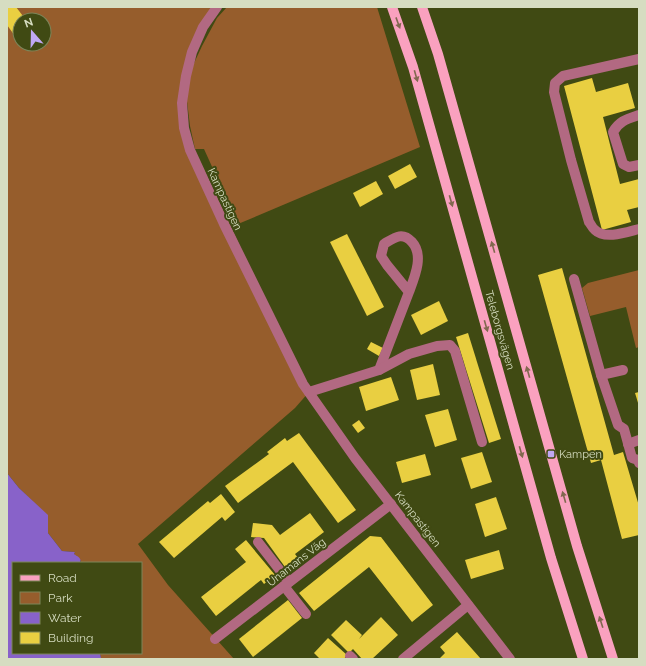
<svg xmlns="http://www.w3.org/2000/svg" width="646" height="666" viewBox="0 0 646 666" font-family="Raleway,sans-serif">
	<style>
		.green { fill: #965d2c; fill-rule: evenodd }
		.water { fill: #8862c9 }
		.building { fill: #e9cf41 }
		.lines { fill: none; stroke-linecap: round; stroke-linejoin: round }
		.minor { stroke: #b26982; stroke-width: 10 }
		.major { stroke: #faa1bf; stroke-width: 10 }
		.oneway { fill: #81684f }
		.poi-dot { fill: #c0a8f3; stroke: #404a13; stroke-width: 1.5 }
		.labels { text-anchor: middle; stroke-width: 4; stroke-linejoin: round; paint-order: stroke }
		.street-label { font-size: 11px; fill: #d6ddc1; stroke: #404a13 }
		.poi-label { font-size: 11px; fill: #d6ddc1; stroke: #404a13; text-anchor: start }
	</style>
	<rect width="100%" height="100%" fill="#404a13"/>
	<g class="green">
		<path d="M 7,7 L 217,7 L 192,52 L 184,128 L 309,392 L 295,408 L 138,544 L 168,585 L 234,659 L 101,658 L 100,653 L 141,653 L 141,563 L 80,563 L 81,561 L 74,554 L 75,552 L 62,551 L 48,533 L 47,515 L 19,488 L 7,473 ZM 20,20 L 44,20 L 44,44 L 20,44 Z"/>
		<path d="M 227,7 L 377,7 L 420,147 L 238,224 L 204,149 L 195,149 L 190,126 L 187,101 L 189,74 L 202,46 L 217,18 Z"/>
		<path d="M 639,270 L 639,347 L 636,348 L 626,307 L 590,316 L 582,288 L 588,283 Z"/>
	</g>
	<path class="water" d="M 7,473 L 19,488 L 48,515 L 48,533 L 62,551 L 75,552 L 74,554 C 78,557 82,558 80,563 L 13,563 L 13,653 L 100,653 L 101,658 L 105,659 L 7,659 Z"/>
	<g class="building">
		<path d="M 7,7 L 16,7 L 26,20 L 20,20 L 20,43 L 7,25 Z"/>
		<path d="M 592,78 L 596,92 L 628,83 L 635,108 L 603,117 L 620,184 L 639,179 L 639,207 L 627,210 L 631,222 L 602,230 L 564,86 Z"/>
		<path d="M 410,164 L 417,177 L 395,189 L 388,176 Z"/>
		<path d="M 376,181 L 383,194 L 360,207 L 353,193 Z"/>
		<path d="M 347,234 L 384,307 L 367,316 L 330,242 Z"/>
		<path d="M 562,268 L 614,455 L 623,452 L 639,506 L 639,535 L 622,539 L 601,460 L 591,463 L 538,275 Z"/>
		<path d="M 439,301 L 448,321 L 421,335 L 411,315 Z"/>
		<path d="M 468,333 L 501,439 L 489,443 L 456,337 Z"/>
		<path d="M 371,342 L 383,348 L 379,356 L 367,349 Z"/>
		<path d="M 433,364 L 440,395 L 417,400 L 410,370 Z"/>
		<path d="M 391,377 L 399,400 L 366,411 L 359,387 Z"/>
		<path d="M 639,392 L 639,406 L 635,393 Z"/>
		<path d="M 448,409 L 457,440 L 435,447 L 425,415 Z"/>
		<path d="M 359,420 L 365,428 L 358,433 L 352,425 Z"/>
		<path d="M 299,433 L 356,510 L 338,523 L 293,462 L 238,503 L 225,486 L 269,454 L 267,452 L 285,438 L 287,441 Z"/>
		<path d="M 482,452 L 492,482 L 471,489 L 461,458 Z"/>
		<path d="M 425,454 L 431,475 L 402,483 L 396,462 Z"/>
		<path d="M 221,494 L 235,512 L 225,521 L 222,517 L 174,558 L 159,542 L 208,501 L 210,503 Z"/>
		<path d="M 496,497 L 507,529 L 485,537 L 475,504 Z"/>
		<path d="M 310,513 L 324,532 L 295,554 L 298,558 L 285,567 L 264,538 L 251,537 L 253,523 L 272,525 L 280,535 Z"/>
		<path d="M 370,536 L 381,537 L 433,605 L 412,622 L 369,567 L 314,611 L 299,593 Z"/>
		<path d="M 246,540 L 275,575 L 264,584 L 261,580 L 216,616 L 201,597 L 246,562 L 235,549 Z"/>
		<path d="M 499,550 L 504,569 L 471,579 L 465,560 Z"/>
		<path d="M 288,600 L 302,618 L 253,657 L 239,639 Z"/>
		<path d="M 381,617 L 398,635 L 372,659 L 362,659 L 353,649 L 349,653 L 331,635 L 346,620 L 362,635 L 359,639 Z"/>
		<path d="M 457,632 L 481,659 L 441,659 L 440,658 L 445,653 L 440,647 Z"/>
		<path d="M 328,638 L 347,655 L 344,659 L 320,659 L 314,653 Z"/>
	</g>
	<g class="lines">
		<g class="minor">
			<path d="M 217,7 L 203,27 L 192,52 L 186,76 L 182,103 L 184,128 L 190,150 L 224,224 L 303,384 L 355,458 L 510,659"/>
			<path d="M 639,59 L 563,76 L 555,83 L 554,92 L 571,160 L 589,222 C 591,224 592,228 595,230 C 605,240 627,232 639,229"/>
			<path d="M 639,115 C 627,119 619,121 613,132 L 623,164 L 629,167 L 639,165"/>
			<path d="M 574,279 L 601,375 L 618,425 L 624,429 L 632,458 L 638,460 L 639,463"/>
			<path d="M 379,370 L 409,292 C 415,276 424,255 412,242 C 402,231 394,238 384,244 L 381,256 L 387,265 L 409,292"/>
			<path d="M 601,375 L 623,370"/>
			<path d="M 309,392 L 379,370 L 409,354 L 437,346 L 450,345 L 455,351 L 482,442"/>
			<path d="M 628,444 L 639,440"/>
			<path d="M 258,542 L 289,582"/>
			<path d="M 284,586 L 306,614"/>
			<path d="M 215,639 L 391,504"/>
			<path d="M 350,656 L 353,659"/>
			<path d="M 403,659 L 468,605"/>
		</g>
		<g class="major">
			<path d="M 392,7 L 413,67 L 551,558 L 583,659"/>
			<path d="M 422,7 L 438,54 L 577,546 L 613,659"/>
		</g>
	</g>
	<defs><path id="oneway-solid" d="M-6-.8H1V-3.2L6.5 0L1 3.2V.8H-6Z"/></defs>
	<g class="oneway">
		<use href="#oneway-solid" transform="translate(398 23) rotate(70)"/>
		<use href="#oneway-solid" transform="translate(416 76) rotate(74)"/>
		<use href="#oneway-solid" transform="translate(451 201) rotate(74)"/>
		<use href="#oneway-solid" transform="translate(493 247) rotate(-106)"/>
		<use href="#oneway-solid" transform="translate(486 326) rotate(74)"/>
		<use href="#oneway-solid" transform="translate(528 372) rotate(-106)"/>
		<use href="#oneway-solid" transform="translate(521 452) rotate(74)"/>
		<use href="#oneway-solid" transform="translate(564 497) rotate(-106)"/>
		<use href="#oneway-solid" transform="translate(601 622) rotate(-108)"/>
	</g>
	<rect class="poi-dot" x="547" y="450" width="8" height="8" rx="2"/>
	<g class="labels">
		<g class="street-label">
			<text transform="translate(225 199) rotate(65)" y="4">Kampastigen</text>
			<text transform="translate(500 330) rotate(74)" y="4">Teleborgsvägen</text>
			<text transform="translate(418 519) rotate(52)" y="4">Kampastigen</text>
			<text transform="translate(296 562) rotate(-38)" y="4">Unamans Väg</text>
		</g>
		<g class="poi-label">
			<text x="559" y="458">Kampen</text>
		</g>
	</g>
	<rect width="646" height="666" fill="none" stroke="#d6ddc1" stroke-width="16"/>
	<rect x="12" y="562" width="130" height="92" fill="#404a13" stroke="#7c8559"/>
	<rect x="20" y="575" width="20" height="6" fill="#faa1bf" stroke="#7c8559"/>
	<text x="48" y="582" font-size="12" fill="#d6ddc1">Road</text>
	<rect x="20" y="592" width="20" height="12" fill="#965d2c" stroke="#7c8559"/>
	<text x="48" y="602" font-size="12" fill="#d6ddc1">Park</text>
	<rect x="20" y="612" width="20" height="12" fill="#8862c9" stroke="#7c8559"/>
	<text x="48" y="622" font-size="12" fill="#d6ddc1">Water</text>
	<rect x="20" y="632" width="20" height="12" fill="#e9cf41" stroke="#7c8559"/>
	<text x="48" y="642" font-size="12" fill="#d6ddc1">Building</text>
	<g transform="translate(32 32) rotate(340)"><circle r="19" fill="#404a13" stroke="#7c8559"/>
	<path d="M0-3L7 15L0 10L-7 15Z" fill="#c0a8f3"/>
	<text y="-6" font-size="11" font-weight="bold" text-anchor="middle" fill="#d6ddc1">N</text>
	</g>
</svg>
